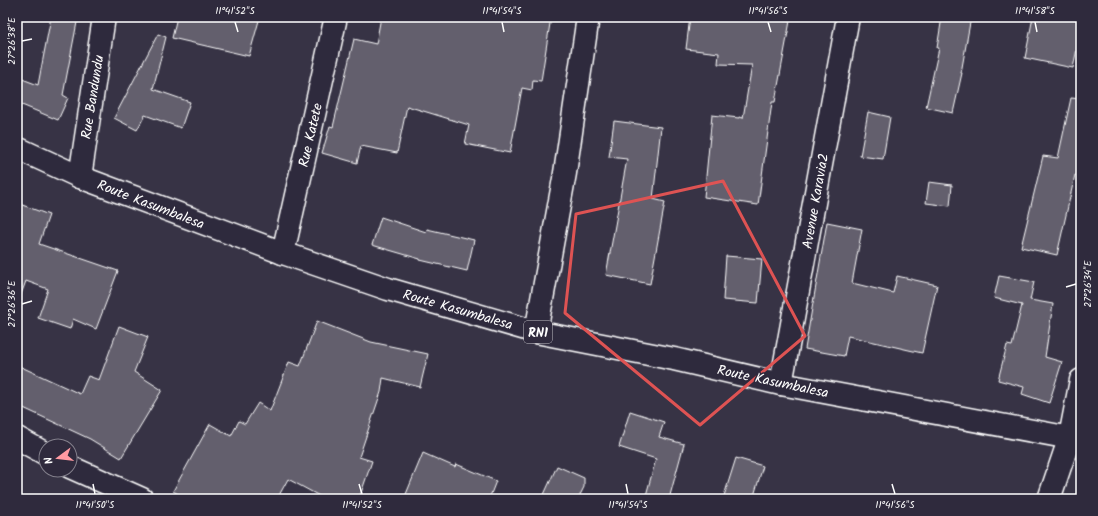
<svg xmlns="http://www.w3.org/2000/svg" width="1098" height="516" viewBox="0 0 1098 516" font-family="Kalam,sans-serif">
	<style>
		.building { fill: #635f6d; stroke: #fff }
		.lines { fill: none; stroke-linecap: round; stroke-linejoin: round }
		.street-casing { stroke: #fff; stroke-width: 25 }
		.highway-casing { stroke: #fff; stroke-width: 25 }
		.street { stroke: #2f2a3d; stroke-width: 22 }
		.highway { stroke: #2f2a3d; stroke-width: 22 }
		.marked { fill: none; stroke: #de5353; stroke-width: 3; stroke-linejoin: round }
		.ticks { fill: none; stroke: #fff; stroke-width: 1.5 }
		.labels { text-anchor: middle; stroke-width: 3; stroke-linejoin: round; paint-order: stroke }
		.shield { fill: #2f2a3d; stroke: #c1bfc5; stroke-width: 1 }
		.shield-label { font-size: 13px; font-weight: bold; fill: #fff }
		.street-label { font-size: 14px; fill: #fff; stroke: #2f2a3d }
		.neatline { fill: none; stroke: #fff; stroke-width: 1.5 }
		.ticks-label { font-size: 10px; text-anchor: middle; fill: #fff }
	</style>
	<rect width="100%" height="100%" fill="#373345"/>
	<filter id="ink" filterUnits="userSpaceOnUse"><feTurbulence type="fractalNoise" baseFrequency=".025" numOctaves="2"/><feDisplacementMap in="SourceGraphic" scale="8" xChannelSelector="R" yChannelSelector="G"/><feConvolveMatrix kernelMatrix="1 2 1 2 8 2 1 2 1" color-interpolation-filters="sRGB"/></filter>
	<g filter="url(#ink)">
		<g class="building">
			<path d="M 51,17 L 78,17 L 63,95 L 68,98 L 58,120 L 17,103 L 17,77 L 38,85 Z"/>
			<path d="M 177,17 L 260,17 L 249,56 L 172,38 Z"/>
			<path d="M 381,17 L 551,17 L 541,81 L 533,80 L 532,90 L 522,88 L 510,153 L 465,144 L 469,125 L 407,106 L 397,153 L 361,146 L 357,163 L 322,153 L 330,126 L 333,127 L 354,39 L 376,44 Z"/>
			<path d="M 690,17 L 774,17 L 790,21 L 775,102 L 772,102 L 758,205 L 704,197 L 712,115 L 739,118 L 739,117 L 743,118 L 752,65 L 718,64 L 719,53 L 686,49 Z"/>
			<path d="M 942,17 L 971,17 L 961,73 L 962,73 L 953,113 L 926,107 L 939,48 L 937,48 Z"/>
			<path d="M 1033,17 L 1081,17 L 1081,29 L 1073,68 L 1025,58 Z"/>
			<path d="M 158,34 L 166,37 L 153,89 L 190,102 L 181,128 L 145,115 L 137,130 L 114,118 Z"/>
			<path d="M 1071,98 L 1081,99 L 1081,176 L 1075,175 L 1057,255 L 1021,247 L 1043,156 L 1058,158 Z"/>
			<path d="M 868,112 L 890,117 L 883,159 L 860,156 Z"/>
			<path d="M 614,121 L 661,127 L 653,199 L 665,202 L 650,284 L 606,275 L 627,159 L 609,157 Z"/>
			<path d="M 929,182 L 952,185 L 950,206 L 926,203 Z"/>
			<path d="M 17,203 L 49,215 L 39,244 L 118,271 L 96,329 L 73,319 L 70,329 L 38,318 L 48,289 L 26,281 L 20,297 L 17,296 Z"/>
			<path d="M 381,217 L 426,232 L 427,229 L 474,240 L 467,271 L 420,260 L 420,259 L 372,245 Z"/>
			<path d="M 827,222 L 862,229 L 852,283 L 893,293 L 897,276 L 937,285 L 922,353 L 848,336 L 844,356 L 805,349 Z"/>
			<path d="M 726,256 L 762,259 L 758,303 L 723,300 Z"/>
			<path d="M 999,276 L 1034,282 L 1030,300 L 1053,304 L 1045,357 L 1062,362 L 1049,403 L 1022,394 L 1024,387 L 998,380 L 1007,345 L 1012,346 L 1022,305 L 994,298 Z"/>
			<path d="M 317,321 L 371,342 L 428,354 L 420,387 L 383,378 L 381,392 L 359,457 L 372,461 L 359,499 L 325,499 L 288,479 L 277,499 L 187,499 L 173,491 L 210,424 L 231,436 L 239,421 L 245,424 L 258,403 L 270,411 L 289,362 L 300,366 Z"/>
			<path d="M 119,326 L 148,337 L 134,372 L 162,390 L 121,458 L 90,439 L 17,405 L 17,365 L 80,394 L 88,376 L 99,380 Z"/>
			<path d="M 630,411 L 664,422 L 659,437 L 684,444 L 669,499 L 645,499 L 656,459 L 619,447 Z"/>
			<path d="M 423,453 L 455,467 L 456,464 L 496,481 L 489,499 L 404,499 Z"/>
			<path d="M 736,458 L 763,466 L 753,499 L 723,499 Z"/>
			<path d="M 557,466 L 584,478 L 584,487 L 578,499 L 542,499 Z"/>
		</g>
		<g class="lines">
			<defs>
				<g id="street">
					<path d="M 80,177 L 104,17"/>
					<path d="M 283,253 L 336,17"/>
					<path d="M 536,332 L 565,173 L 588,17"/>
					<path d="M 781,384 L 848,17"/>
					<path d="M 17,438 L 46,454"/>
					<path d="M 70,467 L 142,499"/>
					<path d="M 1049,499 L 1070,437 L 1081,380"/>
				</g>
				<path id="highway" d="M 17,148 L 80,177 L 283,253 L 388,289 L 536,332 L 674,359 L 781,384 L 1081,440"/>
			</defs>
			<use href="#street" class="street-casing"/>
			<use href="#highway" class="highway-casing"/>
			<use href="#street" class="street"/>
			<use href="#highway" class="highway"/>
		</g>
	</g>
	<path class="marked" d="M 723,181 L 805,336 L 700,425 L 565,313 L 576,214 Z"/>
	<path class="ticks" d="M 235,22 L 238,32M 502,22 L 504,32M 768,22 L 771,32M 1035,22 L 1037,32M 22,41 L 32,39M 1066,287 L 1076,284M 22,304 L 32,301M 93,484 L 95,494M 359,484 L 362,494M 626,484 L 628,494M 892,484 L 895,494"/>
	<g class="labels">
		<rect class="shield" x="524" y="321" width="28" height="22" rx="3"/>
		<g class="shield-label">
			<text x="538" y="337">RN1</text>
		</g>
		<g class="street-label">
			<text transform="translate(92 97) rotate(-81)" y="5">Rue Bandundu</text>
			<text transform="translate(310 135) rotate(-77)" y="5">Rue Katete</text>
			<text transform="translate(815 201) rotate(-80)" y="5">Avenue Karavia2</text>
			<text transform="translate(151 204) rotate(21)" y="5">Route Kasumbalesa</text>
			<text transform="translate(458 309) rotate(16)" y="5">Route Kasumbalesa</text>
			<text transform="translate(773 381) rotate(12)" y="5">Route Kasumbalesa</text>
		</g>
	</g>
	<rect width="1098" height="516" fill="none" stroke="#2f2a3d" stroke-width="44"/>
	<g transform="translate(58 458) rotate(255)"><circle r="19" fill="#2f2a3d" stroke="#827f8b"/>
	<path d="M0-3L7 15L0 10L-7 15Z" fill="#ff9aa2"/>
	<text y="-6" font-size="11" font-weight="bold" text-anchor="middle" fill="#ffffff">N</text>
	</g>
	<rect x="22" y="22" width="1054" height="472" class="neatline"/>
	<g class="ticks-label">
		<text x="235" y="14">11°41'52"S</text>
		<text x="502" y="14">11°41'54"S</text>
		<text x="768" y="14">11°41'56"S</text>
		<text x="1035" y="14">11°41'58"S</text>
		<text transform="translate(11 41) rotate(-90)" y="4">27°26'38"E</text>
		<text transform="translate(1087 284) rotate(-90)" y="4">27°26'34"E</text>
		<text transform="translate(11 304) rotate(-90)" y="4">27°26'36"E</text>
		<text x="95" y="508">11°41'50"S</text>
		<text x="362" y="508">11°41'52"S</text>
		<text x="628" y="508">11°41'54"S</text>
		<text x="895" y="508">11°41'56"S</text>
	</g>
</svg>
